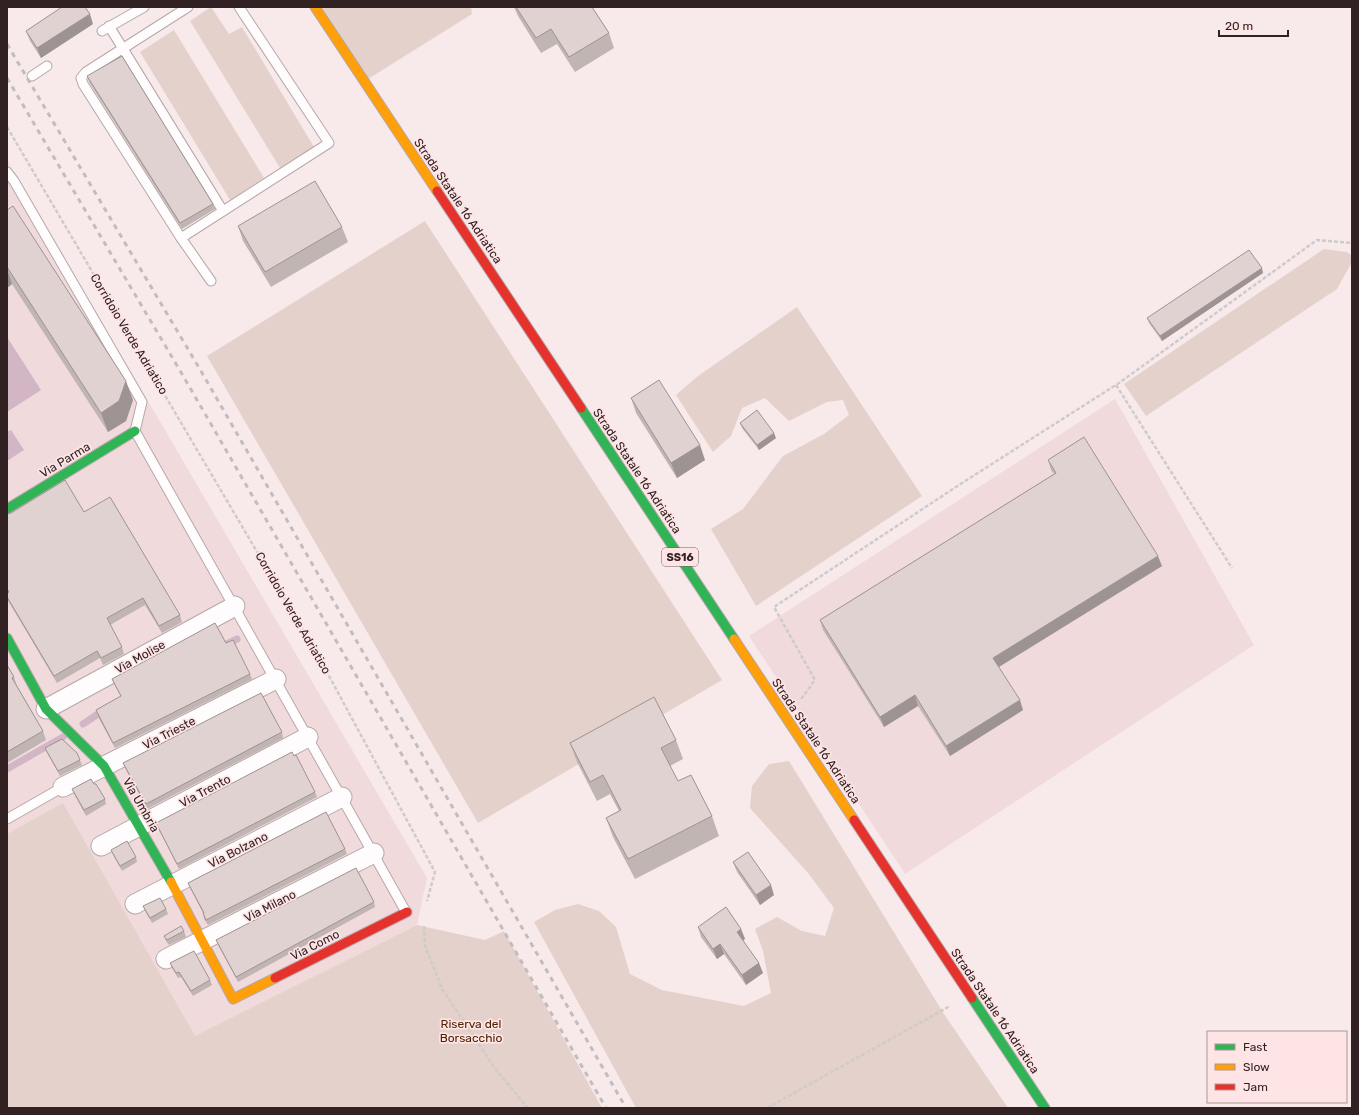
<svg xmlns="http://www.w3.org/2000/svg" width="1359" height="1115" viewBox="0 0 1359 1115" font-family="Rubik,sans-serif">
	<style>
		.built { fill: #f1dadb }
		.green { fill: #e4d1cb }
		.water { fill: #d2b6c6 }
		.lines { fill: none; stroke-linecap: round; stroke-linejoin: round }
		.stream { stroke: #d2b6c6; stroke-width: 7 }
		.lane-casing { stroke: #b6a8a9; stroke-width: 11 }
		.street-casing { stroke: #b6a8a9; stroke-width: 21 }
		.fast-casing { stroke: #b6a8a9; stroke-width: 11 }
		.slow-casing { stroke: #b6a8a9; stroke-width: 11 }
		.jam-casing { stroke: #b6a8a9; stroke-width: 11 }
		.path { stroke: #d0cbcb; stroke-width: 2.5; stroke-dasharray: 4 2; stroke-linecap: butt }
		.lane { stroke: #fefcfc; stroke-width: 9 }
		.street { stroke: #fefcfc; stroke-width: 19 }
		.fast { stroke: #30b455; stroke-width: 9 }
		.slow { stroke: #ff9f0a; stroke-width: 9 }
		.jam { stroke: #e5322d; stroke-width: 9 }
		.rail { stroke: #c2bdbd; stroke-width: 3; stroke-dasharray: 5 5; stroke-linecap: butt }
		.wall { fill: #c1b5b4 }
		.shaded-wall { fill: #9d9392 }
		.building { fill: #e0d2d1; stroke: #9d9392 }
		.labels { text-anchor: middle; stroke-width: 3.5; stroke-linejoin: round; paint-order: stroke }
		.shield { fill: #fee4e5; stroke: #6e5c5c; stroke-width: 1 }
		.shield-label { font-size: 11px; font-weight: bold; fill: #312122 }
		.street-label { font-size: 12px; fill: #312122; stroke: #fee4e5 }
		.park-label { font-size: 12px; fill: #4f2100; stroke: #fee4e5 }
	</style>
	<rect width="100%" height="100%" fill="#f8eaeb"/>
	<g class="built">
		<path d="M 7,160 L 427,878 L 417,925 L 53,1108 L 7,1108 Z"/>
		<path d="M 1115,399 L 1254,645 L 905,874 L 749,636 Z"/>
	</g>
	<g class="green">
		<path d="M 211,7 L 229,34 L 242,27 L 314,147 L 280,168 L 190,21 Z"/>
		<path d="M 322,7 L 471,7 L 472,14 L 368,79 Z"/>
		<path d="M 174,30 L 264,178 L 230,200 L 140,52 Z"/>
		<path d="M 425,221 L 722,680 L 478,823 L 207,356 Z"/>
		<path d="M 1324,249 L 1346,252 L 1352,255 L 1352,262 L 1337,289 L 1146,416 L 1124,384 Z"/>
		<path d="M 797,307 L 922,496 L 756,606 L 711,529 L 743,509 L 783,456 L 824,434 L 849,415 L 843,400 L 827,402 L 789,421 L 765,398 L 742,408 L 731,436 L 713,452 L 676,395 L 698,376 Z"/>
		<path d="M 789,761 L 944,1014 L 1008,1108 L 636,1108 L 534,922 L 555,910 L 578,904 L 599,911 L 616,927 L 630,974 L 662,990 L 744,1006 L 771,993 L 763,951 L 755,929 L 777,917 L 802,931 L 825,936 L 834,908 L 808,873 L 750,808 L 752,786 L 769,764 Z"/>
		<path d="M 63,803 L 195,1036 L 417,925 L 485,940 L 504,931 L 602,1108 L 7,1108 L 7,834 Z"/>
	</g>
	<g class="water">
		<path d="M 7,337 L 41,390 L 7,412 Z"/>
		<path d="M 11,430 L 24,450 L 7,461 L 7,432 Z"/>
	</g>
	<g class="lines">
		<g class="stream">
			<path d="M 225,645 L 237,639"/>
			<path d="M 83,724 L 104,710"/>
			<path d="M 7,769 L 63,737"/>
		</g>
		<defs>
			<g id="lane">
				<path d="M 188,7 L 86,72 L 81,78 L 83,84 L 181,238 L 329,143 L 239,7"/>
				<path d="M 109,26 L 223,211"/>
				<path d="M 102,31 L 144,7"/>
				<path d="M 32,76 L 47,66"/>
				<path d="M 7,172 L 14,181 L 142,402 L 135,431 L 406,912"/>
				<path d="M 181,238 L 211,281"/>
				<path d="M 7,819 L 63,787"/>
			</g>
			<g id="street">
				<path d="M 46,709 L 235,606"/>
				<path d="M 63,787 L 276,679"/>
				<path d="M 101,846 L 308,737"/>
				<path d="M 135,904 L 342,797"/>
				<path d="M 166,959 L 374,853"/>
			</g>
			<g id="fast">
				<path d="M 581,408 L 734,639"/>
				<path d="M 7,509 L 135,431"/>
				<path d="M 7,638 L 46,709 L 104,766 L 171,882"/>
				<path d="M 972,998 L 1045,1108"/>
			</g>
			<g id="slow">
				<path d="M 315,7 L 437,191"/>
				<path d="M 734,639 L 854,820"/>
				<path d="M 171,882 L 233,999 L 275,978"/>
			</g>
			<g id="jam">
				<path d="M 437,191 L 581,408"/>
				<path d="M 854,820 L 972,998"/>
				<path d="M 275,978 L 407,912"/>
			</g>
		</defs>
		<use href="#lane" class="lane-casing"/>
		<use href="#street" class="street-casing"/>
		<use href="#fast" class="fast-casing"/>
		<use href="#slow" class="slow-casing"/>
		<use href="#jam" class="jam-casing"/>
		<g class="path">
			<path d="M 7,127 L 316,652 L 435,872 L 427,901"/>
			<path d="M 1116,385 L 1232,568"/>
			<path d="M 801,699 L 815,680 L 774,607 L 962,483 L 1119,383 L 1317,240 L 1352,243"/>
			<path d="M 424,926 L 425,946 L 442,989 L 496,1070 L 528,1108"/>
			<path d="M 767,1108 L 950,1006"/>
		</g>
		<use href="#lane" class="lane"/>
		<use href="#street" class="street"/>
		<use href="#fast" class="fast"/>
		<use href="#slow" class="slow"/>
		<use href="#jam" class="jam"/>
		<g class="rail">
			<path d="M 7,44 L 198,366 L 626,1108"/>
			<path d="M 7,78 L 182,374 L 606,1108"/>
		</g>
	</g>
	<g class="wall">
		<path d="M 514,7 L 592,7 L 609,33 L 614,48 L 575,72 L 557,44 L 541,53 L 518,16 Z"/>
		<path d="M 93,24 L 41,58 L 30,41 L 26,31 Z"/>
		<path d="M 87,76 L 213,204 L 215,209 L 182,229 L 89,82 Z"/>
		<path d="M 7,210 L 133,400 L 126,421 L 108,432 L 12,284 L 7,288 Z"/>
		<path d="M 238,226 L 342,227 L 348,242 L 271,287 L 243,241 Z"/>
		<path d="M 1263,273 L 1162,341 L 1149,323 L 1147,318 Z"/>
		<path d="M 631,398 L 705,460 L 677,478 L 636,413 Z"/>
		<path d="M 740,423 L 776,438 L 759,450 L 742,428 Z"/>
		<path d="M 1048,460 L 1162,566 L 999,667 L 1023,710 L 950,756 L 918,706 L 884,727 L 823,630 L 820,620 L 1054,474 L 1051,470 Z"/>
		<path d="M 84,512 L 180,615 L 182,622 L 162,633 L 145,605 L 110,625 L 122,647 L 124,654 L 103,665 L 100,658 L 57,683 L 7,599 L 7,514 Z"/>
		<path d="M 226,643 L 250,674 L 252,679 L 115,748 L 97,715 L 96,710 L 121,696 L 114,684 L 112,679 Z"/>
		<path d="M 7,665 L 14,677 L 17,686 L 43,731 L 46,740 L 7,763 Z"/>
		<path d="M 282,732 L 283,738 L 147,809 L 125,768 L 123,763 Z"/>
		<path d="M 676,740 L 683,759 L 670,766 L 678,781 L 712,816 L 719,836 L 635,879 L 613,837 L 606,818 L 619,811 L 610,794 L 597,801 L 577,762 L 570,743 Z"/>
		<path d="M 45,748 L 80,760 L 82,765 L 60,776 L 47,753 Z"/>
		<path d="M 94,784 L 105,799 L 106,804 L 86,816 L 74,794 L 72,789 Z"/>
		<path d="M 315,792 L 317,797 L 179,869 L 158,828 L 156,823 Z"/>
		<path d="M 345,849 L 347,854 L 208,925 L 204,919 L 203,913 L 190,888 L 188,883 Z"/>
		<path d="M 111,850 L 136,857 L 137,862 L 122,871 L 113,855 Z"/>
		<path d="M 733,862 L 774,895 L 760,905 L 737,872 Z"/>
		<path d="M 374,902 L 375,907 L 238,982 L 218,945 L 216,940 Z"/>
		<path d="M 143,906 L 166,909 L 168,914 L 152,923 L 145,911 Z"/>
		<path d="M 698,927 L 741,929 L 745,939 L 743,940 L 763,973 L 746,985 L 724,954 L 717,959 L 701,937 Z"/>
		<path d="M 184,931 L 186,937 L 169,945 L 166,941 L 164,936 Z"/>
		<path d="M 170,963 L 210,980 L 212,985 L 193,996 L 181,977 L 178,978 L 172,968 Z"/>
	</g>
	<g class="shaded-wall">
		<path d="M 90,14 L 93,24 L 41,58 L 37,48 Z"/>
		<path d="M 1262,268 L 1263,273 L 1162,341 L 1160,336 Z"/>
		<path d="M 7,269 L 12,284 L 7,288 Z"/>
		<path d="M 126,381 L 133,400 L 126,421 L 108,432 L 101,413 Z"/>
		<path d="M 774,433 L 776,438 L 759,450 L 757,445 Z"/>
		<path d="M 700,445 L 705,460 L 677,478 L 671,463 Z"/>
		<path d="M 1158,556 L 1162,566 L 997,668 L 993,658 Z"/>
		<path d="M 915,695 L 918,706 L 884,727 L 880,717 Z"/>
		<path d="M 1020,700 L 1023,710 L 950,756 L 946,746 Z"/>
		<path d="M 771,885 L 774,895 L 760,905 L 756,895 Z"/>
		<path d="M 741,929 L 745,939 L 741,942 L 737,932 Z"/>
		<path d="M 720,944 L 724,954 L 717,959 L 713,949 Z"/>
		<path d="M 759,963 L 763,973 L 746,985 L 742,975 Z"/>
	</g>
	<g class="building">
		<path d="M 62,7 L 85,7 L 90,14 L 37,48 L 26,31 Z"/>
		<path d="M 516,7 L 592,7 L 609,33 L 569,57 L 551,29 L 536,38 Z"/>
		<path d="M 122,56 L 213,204 L 180,223 L 87,76 Z"/>
		<path d="M 315,181 L 342,227 L 265,272 L 238,226 Z"/>
		<path d="M 13,206 L 126,381 L 119,401 L 101,413 L 7,267 L 7,210 Z"/>
		<path d="M 1249,250 L 1262,268 L 1160,336 L 1147,318 Z"/>
		<path d="M 659,380 L 700,445 L 671,463 L 631,398 Z"/>
		<path d="M 757,410 L 774,433 L 757,445 L 740,423 Z"/>
		<path d="M 1084,437 L 1158,556 L 993,658 L 1020,700 L 946,746 L 915,695 L 880,717 L 820,620 L 1056,473 L 1048,460 Z"/>
		<path d="M 65,480 L 84,512 L 110,497 L 180,615 L 159,626 L 143,598 L 107,618 L 122,647 L 101,658 L 97,651 L 54,676 L 7,597 L 7,593 L 9,592 L 7,589 L 7,514 L 11,513 Z"/>
		<path d="M 215,623 L 226,643 L 233,640 L 250,674 L 113,743 L 96,710 L 121,696 L 112,679 Z"/>
		<path d="M 7,665 L 14,677 L 12,678 L 43,731 L 7,752 Z"/>
		<path d="M 261,693 L 282,732 L 146,804 L 123,763 Z"/>
		<path d="M 654,697 L 676,740 L 661,748 L 678,781 L 691,775 L 712,816 L 628,859 L 606,818 L 621,810 L 603,775 L 590,782 L 570,743 Z"/>
		<path d="M 62,739 L 77,753 L 80,760 L 58,771 L 45,748 Z"/>
		<path d="M 292,752 L 294,756 L 296,755 L 315,792 L 177,864 L 156,823 Z"/>
		<path d="M 91,779 L 94,784 L 96,784 L 105,799 L 84,810 L 72,789 Z"/>
		<path d="M 326,812 L 345,849 L 206,920 L 203,913 L 204,913 L 188,883 Z"/>
		<path d="M 127,841 L 136,857 L 120,866 L 111,850 Z"/>
		<path d="M 748,852 L 771,885 L 756,895 L 733,862 Z"/>
		<path d="M 356,868 L 374,902 L 236,977 L 216,940 Z"/>
		<path d="M 160,898 L 166,909 L 150,918 L 143,906 Z"/>
		<path d="M 726,907 L 741,929 L 737,932 L 759,963 L 742,975 L 720,944 L 713,949 L 698,927 Z"/>
		<path d="M 181,926 L 184,931 L 167,940 L 164,936 Z"/>
		<path d="M 194,951 L 210,980 L 191,991 L 179,972 L 176,973 L 170,963 Z"/>
	</g>
	<g class="labels">
		<rect class="shield" x="662" y="548" width="36" height="18" rx="3"/>
		<g class="shield-label">
			<text x="680" y="561">SS16</text>
		</g>
		<g class="street-label">
			<text transform="translate(458 201) rotate(56)" y="4">Strada Statale 16 Adriatica</text>
			<text transform="translate(129 334) rotate(59)" y="4">Corridoio Verde Adriatico</text>
			<text transform="translate(65 460) rotate(-31)" y="4">Via Parma</text>
			<text transform="translate(637 471) rotate(56)" y="4">Strada Statale 16 Adriatica</text>
			<text transform="translate(293 613) rotate(60)" y="4">Corridoio Verde Adriatico</text>
			<text transform="translate(140 657) rotate(-29)" y="4">Via Molise</text>
			<text transform="translate(169 733) rotate(-27)" y="4">Via Trieste</text>
			<text transform="translate(816 741) rotate(56)" y="4">Strada Statale 16 Adriatica</text>
			<text transform="translate(205 791) rotate(-28)" y="4">Via Trento</text>
			<text transform="translate(141 805) rotate(60)" y="4">Via Umbria</text>
			<text transform="translate(238 850) rotate(-27)" y="4">Via Bolzano</text>
			<text transform="translate(270 906) rotate(-27)" y="4">Via Milano</text>
			<text transform="translate(315 945) rotate(-27)" y="4">Via Como</text>
			<text transform="translate(995 1011) rotate(56)" y="4">Strada Statale 16 Adriatica</text>
		</g>
		<g class="park-label">
			<text x="471" y="1028">Riserva del<tspan x="471" dy="14">Borsacchio</tspan></text>
		</g>
	</g>
	<rect width="1359" height="1115" fill="none" stroke="#312122" stroke-width="16"/>
	<rect x="1207" y="1031" width="140" height="72" fill="#fee4e5" stroke="#ac9697"/>
	<rect x="1215" y="1044" width="20" height="6" fill="#30b455" stroke="#ac9697"/>
	<text x="1243" y="1051" font-size="12" fill="#312122">Fast</text>
	<rect x="1215" y="1064" width="20" height="6" fill="#ff9f0a" stroke="#ac9697"/>
	<text x="1243" y="1071" font-size="12" fill="#312122">Slow</text>
	<rect x="1215" y="1084" width="20" height="6" fill="#e5322d" stroke="#ac9697"/>
	<text x="1243" y="1091" font-size="12" fill="#312122">Jam</text>
	<path d="M1219 30v6h69v-6" fill="none" stroke="#312122" stroke-width="2"/>
	<text x="1225" y="30" font-size="12" fill="#312122" stroke="#fee4e5" stroke-width="3" paint-order="stroke">20 m</text>
</svg>
